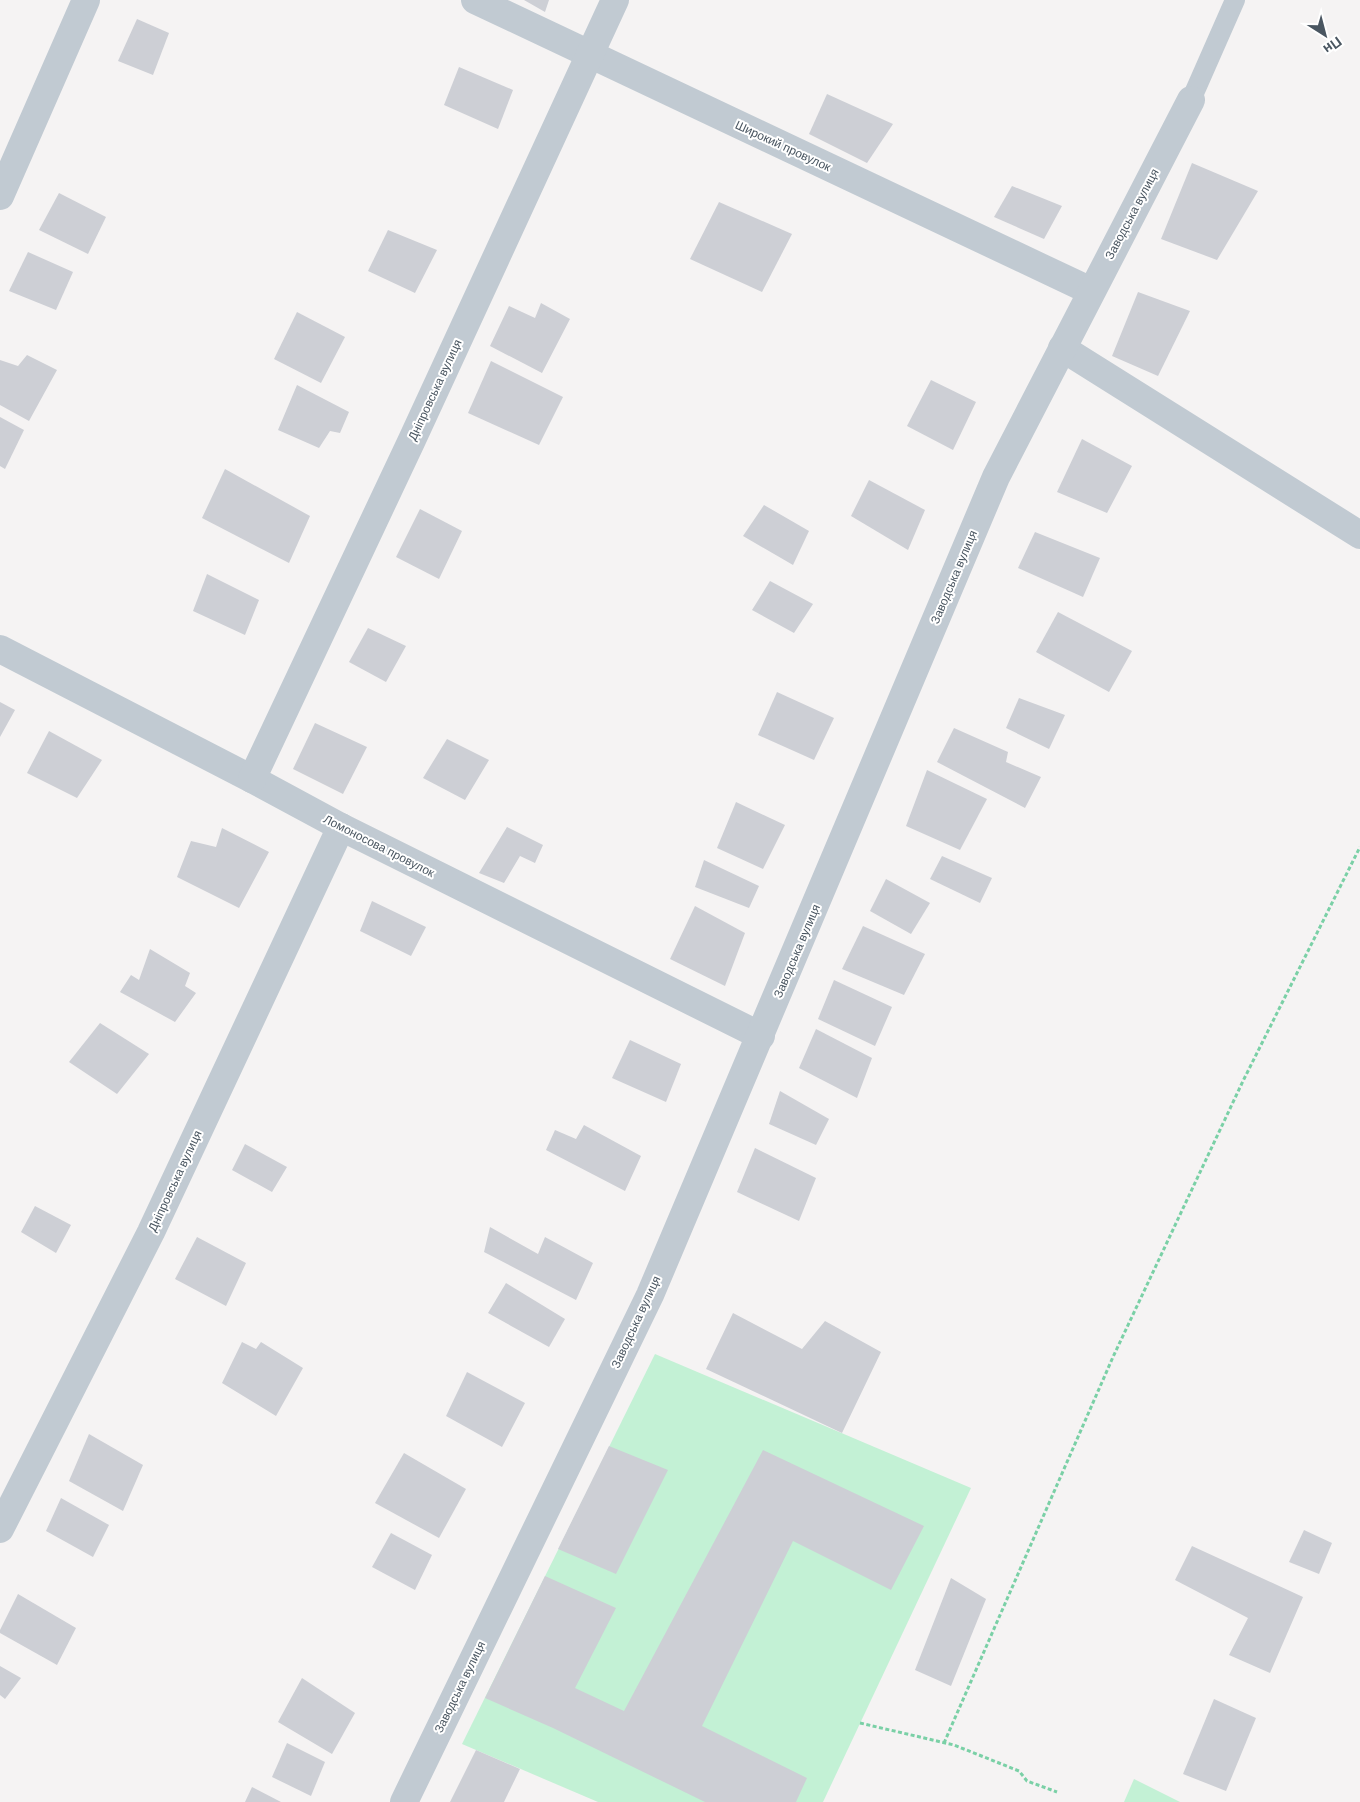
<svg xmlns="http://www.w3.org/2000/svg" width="1360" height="1802" viewBox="0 0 1360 1802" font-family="Arial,sans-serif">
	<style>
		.green { fill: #c3f1d5 }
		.building { fill: #cdcfd5 }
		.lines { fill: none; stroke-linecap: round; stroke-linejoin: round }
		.path { stroke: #7ad0a6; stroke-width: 3; stroke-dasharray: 4 2.5; stroke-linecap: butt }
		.service { stroke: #c1cad2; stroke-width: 20 }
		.minor { stroke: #c1cad2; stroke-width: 28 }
		.labels { text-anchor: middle; stroke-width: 4; stroke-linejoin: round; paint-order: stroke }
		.street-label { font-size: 12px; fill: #4a5661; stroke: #fff }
	</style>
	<rect width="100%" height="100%" fill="#f5f3f3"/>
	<g class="green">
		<path d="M 655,1354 L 971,1488 L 823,1802 L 598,1802 L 462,1744 Z"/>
		<path d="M 1134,1779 L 1180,1802 L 1124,1802 Z"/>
	</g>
	<g class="building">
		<path d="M 524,0 L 549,0 L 545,12 Z"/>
		<path d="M 137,19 L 169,33 L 153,75 L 118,61 Z"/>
		<path d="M 459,67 L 513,90 L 498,129 L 444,105 Z"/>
		<path d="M 827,94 L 893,124 L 867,163 L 809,134 Z"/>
		<path d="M 1192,163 L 1258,191 L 1217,260 L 1161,239 Z"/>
		<path d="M 1012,186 L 1062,206 L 1044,239 L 994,217 Z"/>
		<path d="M 59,193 L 106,217 L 88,254 L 39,230 Z"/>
		<path d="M 719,202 L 792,234 L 762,292 L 690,259 Z"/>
		<path d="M 388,230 L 437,250 L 415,293 L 368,271 Z"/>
		<path d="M 28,252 L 73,272 L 56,310 L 9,291 Z"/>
		<path d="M 1138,292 L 1190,311 L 1158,376 L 1112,356 Z"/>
		<path d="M 541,303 L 570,319 L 542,373 L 490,346 L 509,306 L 535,318 Z"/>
		<path d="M 297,312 L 345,337 L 321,383 L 274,359 Z"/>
		<path d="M 27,355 L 57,370 L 29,421 L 0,405 L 0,360 L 18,366 Z"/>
		<path d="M 491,361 L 563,397 L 539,445 L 468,413 Z"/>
		<path d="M 931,380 L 976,402 L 953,450 L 907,426 Z"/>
		<path d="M 297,385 L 349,412 L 340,433 L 330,431 L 319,448 L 278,430 Z"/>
		<path d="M 0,417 L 24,430 L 5,469 L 0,466 Z"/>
		<path d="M 1082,439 L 1132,466 L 1107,513 L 1057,492 Z"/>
		<path d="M 225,469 L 310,516 L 289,563 L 202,518 Z"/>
		<path d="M 869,480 L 925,510 L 908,550 L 851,516 Z"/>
		<path d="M 764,505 L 809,531 L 793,565 L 743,536 Z"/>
		<path d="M 420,509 L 462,531 L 439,579 L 396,557 Z"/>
		<path d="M 1035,532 L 1100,558 L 1083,597 L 1018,568 Z"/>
		<path d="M 207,574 L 259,600 L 245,635 L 193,611 Z"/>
		<path d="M 770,581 L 813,604 L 794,633 L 752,610 Z"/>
		<path d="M 1058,612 L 1132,651 L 1109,692 L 1036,652 Z"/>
		<path d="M 368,628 L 406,646 L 386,682 L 349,662 Z"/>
		<path d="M 777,692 L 834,718 L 814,760 L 758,735 Z"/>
		<path d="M 1019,698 L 1065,715 L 1049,749 L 1006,728 Z"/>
		<path d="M 0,702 L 15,710 L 0,737 Z"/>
		<path d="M 315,723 L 367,747 L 343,794 L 293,769 Z"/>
		<path d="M 954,728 L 1008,752 L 1006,762 L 1041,777 L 1025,808 L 937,762 Z"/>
		<path d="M 49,731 L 102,760 L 77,798 L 27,773 Z"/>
		<path d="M 447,739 L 489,760 L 465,800 L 423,778 Z"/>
		<path d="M 927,770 L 987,799 L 960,850 L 906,826 Z"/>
		<path d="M 736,802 L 785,825 L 763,869 L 717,848 Z"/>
		<path d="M 507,827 L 543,845 L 535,863 L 520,856 L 504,883 L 479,873 Z"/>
		<path d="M 222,828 L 269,852 L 239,908 L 177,877 L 191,841 L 216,847 Z"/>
		<path d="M 942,856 L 992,878 L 980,903 L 930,879 Z"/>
		<path d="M 704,860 L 759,886 L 749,908 L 695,887 Z"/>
		<path d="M 886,879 L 930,903 L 911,934 L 870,911 Z"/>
		<path d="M 372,901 L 426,927 L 411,956 L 360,931 Z"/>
		<path d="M 695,906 L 745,933 L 725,986 L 670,959 Z"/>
		<path d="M 863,926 L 925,954 L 904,995 L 842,969 Z"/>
		<path d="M 150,949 L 190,973 L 185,986 L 196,993 L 175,1022 L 120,992 L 131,975 L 139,980 Z"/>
		<path d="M 834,980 L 892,1007 L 875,1046 L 818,1019 Z"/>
		<path d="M 100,1023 L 149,1054 L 117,1094 L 69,1062 Z"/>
		<path d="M 816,1029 L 872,1058 L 857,1098 L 799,1068 Z"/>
		<path d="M 630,1040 L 681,1064 L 666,1102 L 612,1078 Z"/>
		<path d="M 780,1091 L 829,1119 L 816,1145 L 769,1124 Z"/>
		<path d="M 584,1125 L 641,1156 L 625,1191 L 546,1150 L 555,1130 L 576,1139 Z"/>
		<path d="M 245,1144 L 287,1167 L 272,1192 L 232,1170 Z"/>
		<path d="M 755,1148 L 816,1178 L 799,1221 L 737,1192 Z"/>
		<path d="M 35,1206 L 71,1225 L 56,1253 L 21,1232 Z"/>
		<path d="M 490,1227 L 538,1254 L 545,1237 L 593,1263 L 576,1300 L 484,1252 Z"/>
		<path d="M 197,1237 L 246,1263 L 226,1306 L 175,1279 Z"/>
		<path d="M 506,1283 L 565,1319 L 549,1347 L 488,1313 Z"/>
		<path d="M 733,1313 L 802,1349 L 825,1321 L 881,1352 L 842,1433 L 706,1369 Z"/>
		<path d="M 242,1342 L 256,1349 L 261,1342 L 303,1368 L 276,1416 L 222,1383 Z"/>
		<path d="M 467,1372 L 525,1403 L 502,1447 L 446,1416 Z"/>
		<path d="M 89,1434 L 143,1465 L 123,1511 L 69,1481 Z"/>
		<path d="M 609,1446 L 668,1470 L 616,1574 L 558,1549 Z"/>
		<path d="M 763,1450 L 924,1526 L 891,1590 L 793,1541 L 702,1726 L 807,1778 L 796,1802 L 705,1802 L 553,1728 L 485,1698 L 545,1576 L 616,1608 L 575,1688 L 624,1711 Z"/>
		<path d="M 404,1453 L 466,1489 L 439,1538 L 375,1503 Z"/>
		<path d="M 61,1498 L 109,1525 L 93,1557 L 46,1531 Z"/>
		<path d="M 1304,1530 L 1332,1543 L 1319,1574 L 1289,1562 Z"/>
		<path d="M 391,1533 L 432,1555 L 415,1590 L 372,1567 Z"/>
		<path d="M 1192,1546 L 1303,1597 L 1270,1673 L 1229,1655 L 1248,1618 L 1175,1580 Z"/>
		<path d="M 951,1578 L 986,1599 L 951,1686 L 915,1670 Z"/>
		<path d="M 18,1594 L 76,1628 L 57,1665 L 0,1633 L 0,1630 Z"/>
		<path d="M 0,1666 L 21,1678 L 5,1699 L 0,1695 Z"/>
		<path d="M 302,1678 L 355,1713 L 332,1754 L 278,1722 Z"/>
		<path d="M 1214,1699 L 1256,1718 L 1226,1791 L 1183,1774 Z"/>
		<path d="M 287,1743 L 325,1762 L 311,1796 L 272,1777 Z"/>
		<path d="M 476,1750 L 520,1769 L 504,1802 L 450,1802 Z"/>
		<path d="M 252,1787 L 281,1802 L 245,1802 Z"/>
	</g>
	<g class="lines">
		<g class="path">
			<path d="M 860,1723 L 954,1745 L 1019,1771 L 1027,1781 L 1057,1792"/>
			<path d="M 944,1743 L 1113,1357 L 1243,1081 L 1360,847"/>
		</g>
		<path class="service" d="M 1191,100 L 1235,0"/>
		<g class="minor">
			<path d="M 475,0 L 1091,291"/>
			<path d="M 0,196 L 86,0"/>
			<path d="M 1062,348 L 1360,535"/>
			<path d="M 0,649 L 252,779 L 341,827 L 761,1036"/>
			<path d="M 252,779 L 411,442 L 615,0"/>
			<path d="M 0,1529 L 151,1232 L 341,827"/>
			<path d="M 404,1802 L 650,1295 L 996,477 L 1191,100"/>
		</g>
	</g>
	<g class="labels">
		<g class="street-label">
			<text transform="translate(783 146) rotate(25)" y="4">Широкий провулок</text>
			<text transform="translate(1132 214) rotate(-62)" y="4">Заводська вулиця</text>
			<text transform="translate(435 390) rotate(-65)" y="4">Дніпровська вулиця</text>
			<text transform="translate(954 577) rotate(-67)" y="4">Заводська вулиця</text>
			<text transform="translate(379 846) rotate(27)" y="4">Ломоносова провулок</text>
			<text transform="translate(797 951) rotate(-67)" y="4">Заводська вулиця</text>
			<text transform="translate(175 1181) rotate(-65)" y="4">Дніпровська вулиця</text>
			<text transform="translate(636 1322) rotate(-65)" y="4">Заводська вулиця</text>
			<text transform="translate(460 1687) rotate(-64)" y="4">Заводська вулиця</text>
		</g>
	</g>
	<g transform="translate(1325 35) rotate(144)" stroke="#ffffff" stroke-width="4" paint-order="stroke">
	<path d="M0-4L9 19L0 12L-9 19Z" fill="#4a5661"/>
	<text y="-8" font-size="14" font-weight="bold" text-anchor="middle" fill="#4a5661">Пн</text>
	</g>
</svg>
